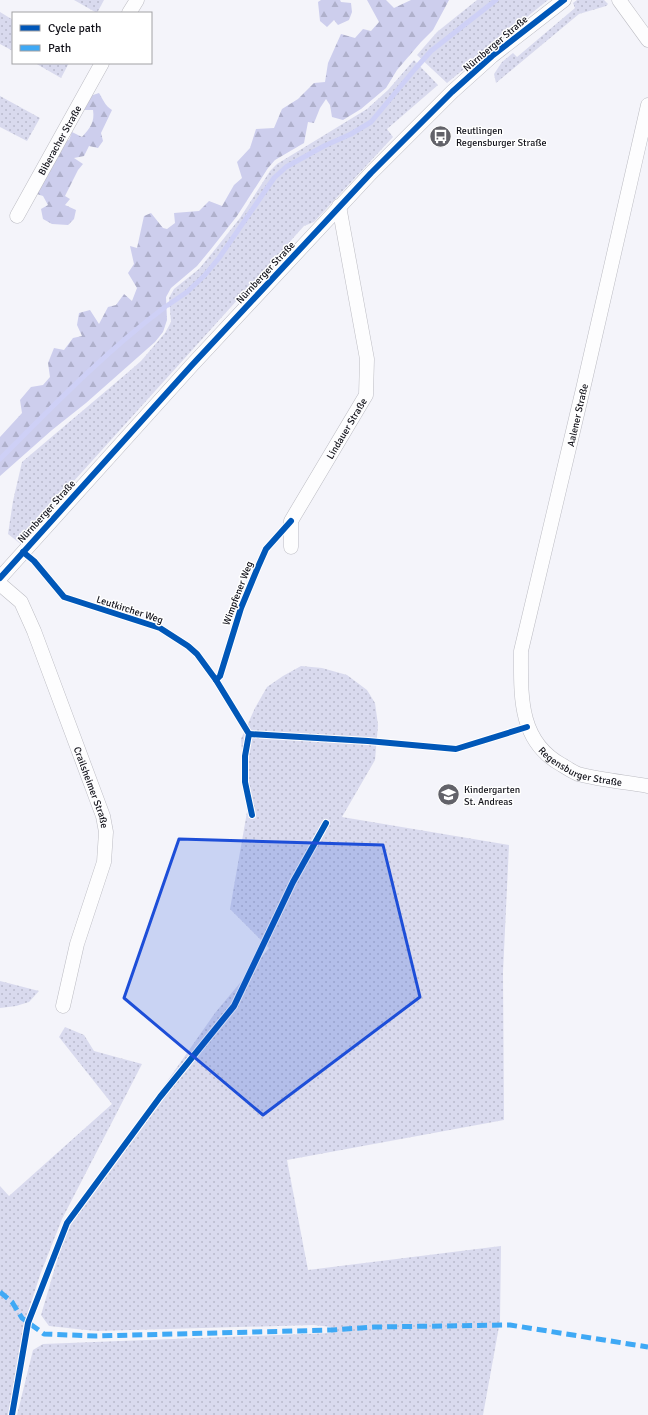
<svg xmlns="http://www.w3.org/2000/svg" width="648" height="1415" viewBox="0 0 648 1415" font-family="Signika,sans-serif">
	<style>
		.green { fill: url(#green-dots) }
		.forest { fill: url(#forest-firs) }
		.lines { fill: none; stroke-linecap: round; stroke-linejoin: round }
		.stream { stroke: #ced0f6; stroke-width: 5 }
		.street-casing { stroke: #bcbcc3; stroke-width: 15 }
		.street { stroke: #fdfdfe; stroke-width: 14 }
		.quiet { stroke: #3fa9f5; stroke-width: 5; stroke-dasharray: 10 5; stroke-linecap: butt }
		.cycleway-casing { stroke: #fff; stroke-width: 8 }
		.cycleway { stroke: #0057b8; stroke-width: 6 }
		.marked { fill: #1d4ed8; fill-opacity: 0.2; stroke: #1d4ed8; stroke-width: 3; stroke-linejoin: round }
		.labels { text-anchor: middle; stroke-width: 3; stroke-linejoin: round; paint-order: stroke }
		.street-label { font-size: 10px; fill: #13131b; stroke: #fff }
		.poi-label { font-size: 10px; fill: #13131b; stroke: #fff; text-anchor: start }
	</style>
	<defs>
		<pattern id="green-dots" width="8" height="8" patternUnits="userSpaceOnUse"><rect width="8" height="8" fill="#d9daee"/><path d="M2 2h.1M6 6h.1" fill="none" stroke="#b9bacc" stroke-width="1.8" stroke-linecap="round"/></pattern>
		<pattern id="forest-firs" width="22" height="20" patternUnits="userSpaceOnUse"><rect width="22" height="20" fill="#cdceed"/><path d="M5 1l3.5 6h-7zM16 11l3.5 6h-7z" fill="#afb0cb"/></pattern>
	</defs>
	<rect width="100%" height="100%" fill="#f4f4fa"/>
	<g class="green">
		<path d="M 74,0 L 104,0 L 97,13 Z"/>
		<path d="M 477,0 L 548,0 L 501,38 L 503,41 L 490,52 L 475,60 L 447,83 L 417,55 L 437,32 Z"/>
		<path d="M 577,0 L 604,0 L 608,4 L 606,6 L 579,14 L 496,83 L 494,74 L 502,62 L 513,53 L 517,57 L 575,8 L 573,3 Z"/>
		<path d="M 0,12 L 13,20 L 13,51 L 0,44 Z"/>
		<path d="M 414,60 L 438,85 L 387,129 L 393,137 L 314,222 L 304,226 L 45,513 L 38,527 L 22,545 L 8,534 L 13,501 L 22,462 L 126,374 L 141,361 L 165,333 L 171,322 L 169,298 L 174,289 L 199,269 L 213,252 L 240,218 L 270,171 L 277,164 L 367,109 L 388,90 Z"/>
		<path d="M 35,63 L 69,63 L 61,78 Z"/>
		<path d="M 0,96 L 40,118 L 27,141 L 0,127 Z"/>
		<path d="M 301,666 L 322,668 L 347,675 L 367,690 L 375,703 L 378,725 L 375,760 L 342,817 L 509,845 L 503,972 L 504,1120 L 287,1160 L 308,1270 L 501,1246 L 500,1321 L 483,1415 L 17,1415 L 33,1350 L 43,1344 L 331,1333 L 331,1327 L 314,1325 L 96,1331 L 49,1326 L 41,1315 L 68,1223 L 215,1013 L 269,948 L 230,909 L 247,812 L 241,739 L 255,708 L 267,687 L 283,676 Z"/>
		<path d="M 0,981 L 39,991 L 29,1002 L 16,1006 L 0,1008 Z"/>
		<path d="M 65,1027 L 84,1035 L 94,1051 L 142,1064 L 62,1219 L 40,1275 L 23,1328 L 19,1362 L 9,1415 L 0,1415 L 0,1186 L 9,1196 L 112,1104 L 59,1037 Z"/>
	</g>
	<g class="forest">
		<path d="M 321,0 L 340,0 L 341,2 L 351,3 L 352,12 L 349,20 L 338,25 L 334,20 L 327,27 L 320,21 L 318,2 Z"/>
		<path d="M 367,0 L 386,0 L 394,8 L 411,0 L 449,0 L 433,30 L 421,42 L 397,70 L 386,88 L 361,109 L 343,120 L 332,117 L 330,105 L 326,99 L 320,108 L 314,123 L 308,122 L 304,143 L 275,160 L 268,168 L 237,216 L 211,249 L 197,266 L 171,288 L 166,297 L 167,320 L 163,332 L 155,342 L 86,403 L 52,430 L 0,476 L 0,437 L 22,413 L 20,400 L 31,387 L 43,385 L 50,377 L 48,363 L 54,348 L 64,350 L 73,338 L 82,336 L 77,325 L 79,313 L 90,310 L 99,324 L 108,307 L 116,305 L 124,294 L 132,301 L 137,288 L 128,273 L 134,264 L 130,246 L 137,248 L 144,216 L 151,213 L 163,228 L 167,229 L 175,223 L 174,213 L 199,211 L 209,201 L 222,206 L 234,185 L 242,178 L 237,162 L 250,148 L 256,129 L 274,128 L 282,109 L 298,99 L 314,83 L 325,82 L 328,63 L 341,34 L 355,38 L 363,29 L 371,31 L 379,22 Z"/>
		<path d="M 99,93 C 103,99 105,106 112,110 L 101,133 L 103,141 L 98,148 L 89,146 L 84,156 L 74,158 L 83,164 L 78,170 L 65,196 L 70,199 L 65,205 L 76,210 L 74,219 L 68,225 L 52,224 L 43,219 L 41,209 L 48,205 L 43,196 L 37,194 L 57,144 L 69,140 L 72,132 L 82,137 C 90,128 95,122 93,110 L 84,110 L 87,97 Z"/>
	</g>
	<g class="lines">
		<g class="stream">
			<path d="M 168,305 L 187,292 L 204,276 L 219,258 L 274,178 L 286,167 L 324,146 L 351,134 L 371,122 L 415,69 L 431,51 L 496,0"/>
			<path d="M 0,459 C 53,406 105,352 165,307"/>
		</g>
		<defs>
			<g id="street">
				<path d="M 619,0 L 648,40"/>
				<path d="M 129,13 L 137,0"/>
				<path id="s1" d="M 648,105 L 583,389 L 521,651 C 521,695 518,741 562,765 C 567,768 573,772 578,774 C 601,780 625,782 648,786"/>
				<path id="s2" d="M 17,216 L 102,63"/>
				<path id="s3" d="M 291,547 L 291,521 L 366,395 L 367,359 L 339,206"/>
				<path d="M 0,578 L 192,365 L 371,173 L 452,92 L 492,56 L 564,0"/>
				<path id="s4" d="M 0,584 L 21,602 L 34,631 L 103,816 L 106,832 L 104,862 L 77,944 L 63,1006"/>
			</g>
		</defs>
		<use href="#street" class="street-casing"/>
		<use href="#street" class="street"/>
		<path class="quiet" d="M 0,1292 L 12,1302 L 22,1318 L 44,1334 L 96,1336 L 332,1330 L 374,1327 L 510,1325 L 648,1347"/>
		<defs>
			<g id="cycleway">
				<path d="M 23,552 L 34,561 L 64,597 L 160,628 L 188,646 L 197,654 L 216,680 L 249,734 L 245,756 L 245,782 L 252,815"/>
				<path d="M 0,578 L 192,365 L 371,173 L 452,92 L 492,56 L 564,0"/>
				<path d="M 216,680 L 220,676 L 241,608 L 258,567 L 266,549 L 291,521"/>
				<path d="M 249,734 L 368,741 L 456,749 L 527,727"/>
				<path d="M 12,1415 L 28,1323 L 67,1223 L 160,1097 L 234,1006 L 293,882 L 326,823"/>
			</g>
		</defs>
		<use href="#cycleway" class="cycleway-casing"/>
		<use href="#cycleway" class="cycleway"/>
	</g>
	<path class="marked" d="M 179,839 L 383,845 L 420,997 L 263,1115 L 124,998 Z"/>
	<defs>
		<symbol id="bus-disc" viewBox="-11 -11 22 22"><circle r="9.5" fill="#626269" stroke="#fff"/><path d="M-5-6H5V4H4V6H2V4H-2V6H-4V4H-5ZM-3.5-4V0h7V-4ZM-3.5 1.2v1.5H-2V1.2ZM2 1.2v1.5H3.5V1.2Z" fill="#fff"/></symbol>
		<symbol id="school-disc" viewBox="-11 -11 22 22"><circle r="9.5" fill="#626269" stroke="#fff"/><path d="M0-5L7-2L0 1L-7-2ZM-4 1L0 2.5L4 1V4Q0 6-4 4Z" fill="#fff"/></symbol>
	</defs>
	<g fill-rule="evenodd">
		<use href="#bus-disc" x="428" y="124" width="25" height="25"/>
		<use href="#school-disc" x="436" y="782" width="25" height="25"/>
	</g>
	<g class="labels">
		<g class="street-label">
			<text transform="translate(495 43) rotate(-40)" y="4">Nürnberger Straße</text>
			<text dy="4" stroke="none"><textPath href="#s2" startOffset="87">Biberacher Straße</textPath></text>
			<text transform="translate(265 272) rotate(-47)" y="4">Nürnberger Straße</text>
			<text transform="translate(577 415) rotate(-77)" y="4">Aalener Straße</text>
			<text dy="4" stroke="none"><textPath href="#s3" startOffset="134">Lindauer Straße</textPath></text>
			<text transform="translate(46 511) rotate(-48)" y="4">Nürnberger Straße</text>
			<text transform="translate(237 593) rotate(-69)" y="4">Wimpfener Weg</text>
			<text transform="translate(130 609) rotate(18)" y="4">Leutkircher Weg</text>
			<text dy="4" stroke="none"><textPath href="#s1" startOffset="707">Regensburger Straße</textPath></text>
			<text dy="4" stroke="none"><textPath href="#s4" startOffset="226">Crailsheimer Straße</textPath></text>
		</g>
		<g class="poi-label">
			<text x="456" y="134">Reutlingen<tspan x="456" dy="12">Regensburger Straße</tspan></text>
			<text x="464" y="793">Kindergarten<tspan x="464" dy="12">St. Andreas</tspan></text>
		</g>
	</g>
	<rect x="12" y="12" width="140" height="52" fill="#ffffff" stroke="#a1a1a4"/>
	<rect x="20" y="25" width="20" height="6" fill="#0057b8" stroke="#a1a1a4"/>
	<text x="48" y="32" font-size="12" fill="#13131b">Cycle path</text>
	<rect x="20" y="45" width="20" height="6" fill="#3fa9f5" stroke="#a1a1a4"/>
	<text x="48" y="52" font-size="12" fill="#13131b">Path</text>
</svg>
